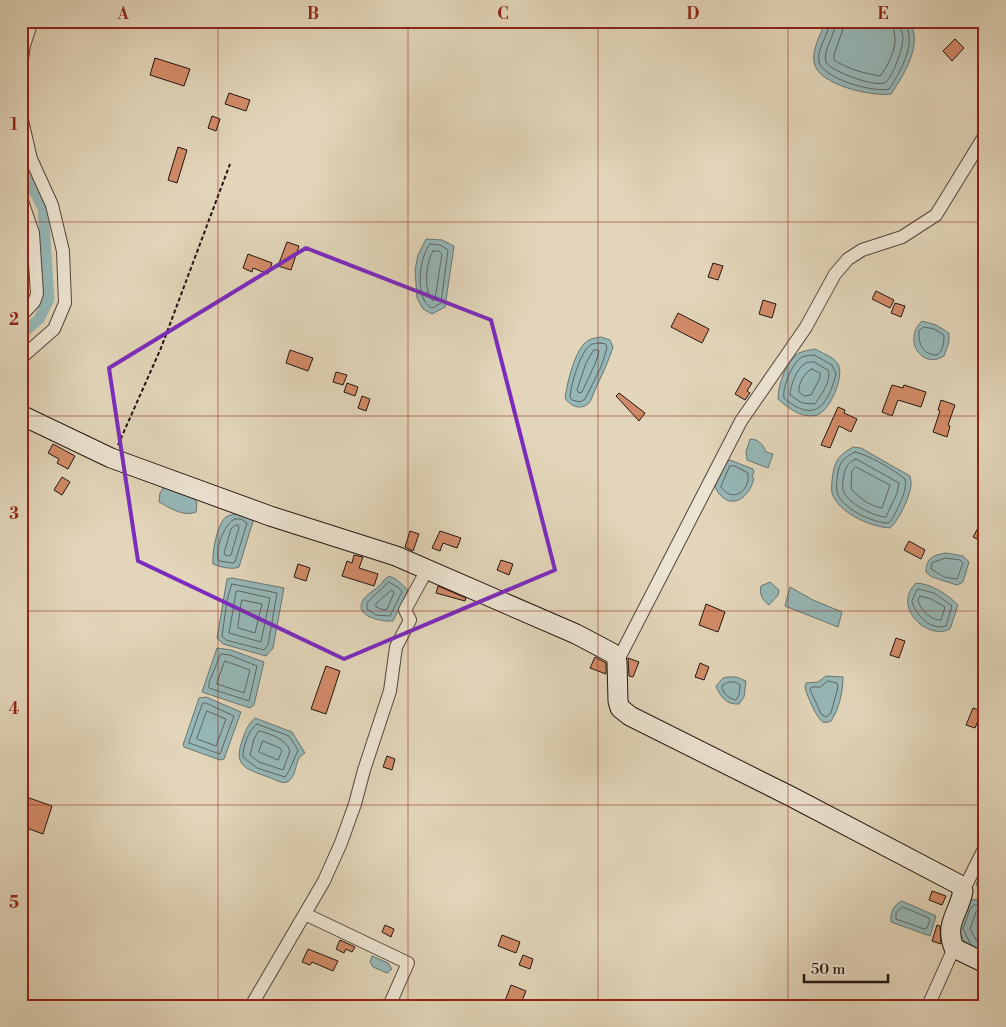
<svg xmlns="http://www.w3.org/2000/svg" width="1006" height="1027" viewBox="0 0 1006 1027" font-family="'Libre Bodoni',serif">
	<style>
		.water { fill: #96b7b7; stroke: #677674 }
		.lines { fill: none; stroke-linecap: round; stroke-linejoin: round }
		.shore { stroke: #5c6664; stroke-width: 1 }
		.canal { stroke: #96b7b7; stroke-width: 11 }
		.building { fill: #d28b68; stroke: #211510 }
		.minor-casing { stroke: #51453a; stroke-width: 14 }
		.secondary-casing { stroke: #211510; stroke-width: 21 }
		.path { stroke: #211510; stroke-width: 2; stroke-dasharray: 4 2.5; stroke-linecap: butt }
		.minor { stroke: #ece4d2; stroke-width: 12 }
		.secondary { stroke: #ece4d2; stroke-width: 19 }
		.marked { fill: none; stroke: #7b2cbf; stroke-width: 4; stroke-linejoin: round }
		.grid { fill: none; stroke: #8f2418; stroke-width: 1; stroke-opacity: 0.55 }
		.neatline { fill: none; stroke: #8f2418; stroke-width: 2 }
		.grid-label { font-size: 16px; text-anchor: middle; font-weight: bold; fill: #8f2418 }
	</style>
	<rect width="100%" height="100%" fill="#e2d5b9"/>
	<filter id="stains"><feTurbulence type="fractalNoise" baseFrequency=".004" numOctaves="4"/><feColorMatrix values="0 0 0 0 .2 0 0 0 0 .09 0 0 0 0 .02 0 0 0 .5 -.17"/></filter>
	<radialGradient id="worn" r=".72"><stop offset=".6" stop-color="#630" stop-opacity="0"/><stop offset="1" stop-color="#630" stop-opacity=".3"/></radialGradient>
	<g class="water">
		<path d="M 826,21 L 909,21 C 924,43 904,75 891,94 C 873,97 817,85 814,62 C 812,49 821,33 826,21 Z"/>
		<path d="M 426,239 L 442,240 L 454,246 L 445,307 L 432,314 L 423,309 L 417,298 L 415,270 L 418,255 Z"/>
		<path d="M 922,321 L 936,325 L 949,333 L 949,342 L 944,356 C 922,370 902,340 922,321 Z"/>
		<path d="M 601,337 L 610,340 L 613,347 C 608,363 601,377 594,392 C 593,395 591,401 589,403 C 581,411 570,406 565,398 C 567,384 575,347 589,340 C 592,338 597,338 601,337 Z"/>
		<path d="M 815,349 C 822,353 834,357 838,364 C 845,376 830,411 817,415 C 802,419 788,408 778,399 C 778,385 786,361 799,353 C 803,351 810,350 815,349 Z"/>
		<path d="M 750,439 C 758,439 763,444 766,452 L 773,454 L 768,468 L 747,460 L 746,452 Z"/>
		<path d="M 853,447 L 861,448 L 910,476 C 910,479 912,482 911,484 C 911,495 898,522 890,528 C 871,527 838,513 832,493 C 831,487 832,480 833,473 C 836,458 840,455 853,447 Z"/>
		<path d="M 730,460 L 753,469 L 754,472 L 752,476 L 754,478 C 749,501 727,512 715,487 L 726,462 Z"/>
		<path d="M 165,485 L 193,494 L 197,503 L 196,512 C 183,517 170,508 159,502 L 160,493 Z"/>
		<path d="M 234,514 L 241,514 L 254,518 L 239,567 C 232,570 220,567 213,564 C 212,552 217,524 226,517 C 227,516 233,514 234,514 Z"/>
		<path d="M 946,553 L 963,556 L 969,562 L 963,582 L 957,585 L 932,577 L 926,572 C 926,558 933,555 946,553 Z"/>
		<path d="M 389,576 L 396,579 L 408,590 L 393,621 C 383,622 353,617 363,600 C 366,595 373,591 378,587 C 382,583 384,579 389,576 Z"/>
		<path d="M 232,578 L 284,588 L 273,648 L 266,656 L 223,644 L 217,638 L 227,579 Z"/>
		<path d="M 770,582 L 779,590 L 778,595 L 769,605 C 763,601 759,594 761,586 Z"/>
		<path d="M 916,583 C 932,584 947,594 958,605 L 950,629 C 928,641 891,607 916,583 Z"/>
		<path d="M 790,587 L 813,600 L 842,612 L 838,627 L 785,606 Z"/>
		<path d="M 217,648 L 231,650 L 264,662 L 254,705 L 250,708 L 202,692 Z"/>
		<path d="M 826,676 L 843,677 C 843,692 839,709 831,721 C 828,722 826,723 823,722 C 817,719 806,694 805,687 L 806,683 L 818,682 Z"/>
		<path d="M 728,677 L 736,677 L 746,681 L 744,697 L 739,704 C 727,705 720,697 716,686 L 723,678 Z"/>
		<path d="M 206,697 L 241,712 L 224,759 L 220,760 L 184,747 L 183,745 L 199,698 Z"/>
		<path d="M 255,718 L 292,732 L 305,753 C 304,753 300,757 299,758 C 295,765 296,778 287,782 C 281,784 274,779 268,777 C 247,769 233,767 242,741 C 245,732 248,724 255,718 Z"/>
		<path d="M 985,865 L 985,894 L 981,892 L 976,884 Z"/>
		<path d="M 980,899 L 985,901 L 985,957 L 968,949 L 958,929 L 966,906 L 971,900 Z"/>
		<path d="M 902,901 L 936,916 L 930,936 L 891,922 C 890,913 893,905 902,901 Z"/>
		<path d="M 372,956 L 388,963 L 392,969 L 387,973 L 373,967 L 370,962 Z"/>
	</g>
	<g class="lines">
		<g class="shore">
			<path d="M 830,21 C 829,34 816,50 819,62 C 824,79 874,93 889,89 C 898,76 911,53 909,37 C 909,32 906,27 905,21"/>
			<path d="M 836,21 C 836,33 822,52 826,62 C 830,71 878,89 886,82 C 893,76 904,46 903,36 C 902,31 899,27 899,21"/>
			<path d="M 844,21 L 843,29 L 834,55 L 834,60 C 848,69 863,73 880,76 C 886,70 897,47 895,38 C 895,32 892,27 892,21"/>
			<path d="M 430,244 L 440,245 L 448,250 L 441,303 L 432,308 C 414,300 419,257 430,244 Z"/>
			<path d="M 433,251 L 439,251 L 442,254 L 435,299 L 433,301 C 423,292 426,262 433,251 Z"/>
			<path d="M 924,327 L 934,329 L 944,335 C 944,342 943,351 937,355 C 923,355 918,344 919,331 Z"/>
			<path d="M 600,343 L 606,344 L 607,348 L 601,367 L 585,399 L 580,402 L 572,400 L 570,397 C 571,385 580,350 592,344 C 592,344 599,343 600,343 Z"/>
			<path d="M 594,350 L 598,350 L 599,352 L 595,364 L 582,392 L 579,393 L 577,390 L 586,363 Z"/>
			<path d="M 814,355 L 832,365 L 836,374 C 828,406 814,424 784,398 C 782,388 792,363 802,357 C 805,356 810,355 814,355 Z"/>
			<path d="M 814,362 L 828,370 C 832,380 821,395 815,404 L 802,403 L 790,395 C 790,386 797,367 806,363 C 807,362 812,362 814,362 Z"/>
			<path d="M 812,369 L 820,373 L 820,378 L 811,395 L 804,396 L 799,392 C 798,385 804,372 812,369 Z"/>
			<path d="M 855,452 C 867,454 896,471 905,479 C 908,492 897,509 891,521 L 888,523 C 873,523 841,508 837,492 C 836,485 837,478 838,472 C 840,461 845,457 855,452 Z"/>
			<path d="M 856,459 L 899,483 L 897,493 L 886,517 C 874,517 846,502 843,490 C 842,485 843,479 844,474 C 846,466 849,462 856,459 Z"/>
			<path d="M 730,466 L 735,466 L 748,473 C 748,476 748,479 748,481 C 744,496 730,500 721,487 Z"/>
			<path d="M 856,467 L 890,485 L 882,508 C 870,506 859,498 851,489 L 852,471 Z"/>
			<path d="M 235,519 L 241,519 L 247,523 L 235,562 L 233,563 L 219,561 C 214,551 224,523 235,519 Z"/>
			<path d="M 238,525 L 239,528 L 231,555 L 226,556 L 224,553 L 231,529 L 234,526 Z"/>
			<path d="M 946,558 L 960,560 L 963,563 L 957,579 L 944,577 L 931,569 L 932,563 Z"/>
			<path d="M 389,582 L 399,588 L 402,592 L 390,616 L 376,615 L 367,609 L 367,603 Z"/>
			<path d="M 232,584 L 277,593 L 268,645 L 264,650 L 226,640 L 222,636 L 227,601 Z"/>
			<path d="M 918,589 L 934,593 L 952,606 L 946,626 C 930,631 915,614 912,601 Z"/>
			<path d="M 392,590 L 394,593 L 387,609 L 384,610 L 376,607 L 376,604 Z"/>
			<path d="M 239,591 L 270,598 L 261,642 L 229,633 L 236,592 Z"/>
			<path d="M 920,596 L 931,599 L 945,607 L 941,620 C 931,620 921,611 918,601 Z"/>
			<path d="M 242,600 L 262,604 L 255,633 L 238,628 Z"/>
			<path d="M 221,654 L 230,655 L 257,666 L 249,701 L 209,688 L 209,683 Z"/>
			<path d="M 225,661 L 250,670 L 244,693 L 217,684 Z"/>
			<path d="M 828,681 L 837,683 L 838,687 L 831,713 L 826,717 L 821,714 L 810,689 L 812,687 L 820,687 Z"/>
			<path d="M 729,682 L 735,682 L 740,685 L 739,695 L 736,700 C 729,699 722,693 722,686 Z"/>
			<path d="M 203,703 L 206,703 L 234,716 L 220,754 L 189,743 Z"/>
			<path d="M 207,711 L 226,719 L 216,746 L 197,739 Z"/>
			<path d="M 257,724 L 289,736 L 298,750 L 289,771 L 285,777 L 257,768 L 243,757 C 242,748 249,729 257,724 Z"/>
			<path d="M 259,731 C 271,734 286,739 290,751 L 283,770 L 259,762 L 250,755 L 254,739 Z"/>
			<path d="M 263,741 L 280,748 L 282,751 L 278,760 L 259,752 Z"/>
			<path d="M 903,907 L 929,918 L 930,920 L 927,928 L 924,929 L 896,919 L 896,913 Z"/>
			<path d="M 985,912 L 976,912 L 970,929 L 976,940 L 985,945"/>
			<path d="M 971,945 L 963,929 L 970,909 L 974,905 L 985,905"/>
		</g>
		<path class="canal" d="M 21,166 L 43,208 L 49,299 L 39,319 L 21,335"/>
	</g>
	<g class="building">
		<path d="M 955,39 L 964,48 L 952,61 L 943,51 Z"/>
		<path d="M 155,58 L 190,69 L 184,86 L 150,75 Z"/>
		<path d="M 229,93 L 250,100 L 246,111 L 225,104 Z"/>
		<path d="M 212,116 L 220,119 L 216,131 L 208,128 Z"/>
		<path d="M 178,147 L 187,150 L 177,183 L 168,180 Z"/>
		<path d="M 21,241 L 26,243 L 27,262 L 23,273 L 21,273 Z"/>
		<path d="M 287,242 L 299,246 L 291,270 L 278,266 Z"/>
		<path d="M 248,254 L 272,263 L 268,274 L 253,268 L 252,272 L 243,268 Z"/>
		<path d="M 713,263 L 723,266 L 718,280 L 708,277 Z"/>
		<path d="M 876,291 L 894,300 L 890,308 L 872,299 Z"/>
		<path d="M 763,300 L 776,304 L 772,318 L 759,314 Z"/>
		<path d="M 895,303 L 905,306 L 901,317 L 891,313 Z"/>
		<path d="M 678,313 L 709,329 L 702,343 L 671,327 Z"/>
		<path d="M 290,350 L 313,358 L 308,371 L 286,363 Z"/>
		<path d="M 336,372 L 347,375 L 343,385 L 333,382 Z"/>
		<path d="M 744,378 L 752,383 L 747,391 L 750,393 L 745,400 L 735,394 Z"/>
		<path d="M 347,383 L 358,387 L 355,396 L 344,392 Z"/>
		<path d="M 892,385 L 903,388 L 904,385 L 926,392 L 921,407 L 898,400 L 892,416 L 882,412 Z"/>
		<path d="M 619,393 L 645,413 L 639,421 L 616,396 Z"/>
		<path d="M 362,396 L 370,399 L 366,411 L 358,408 Z"/>
		<path d="M 941,400 L 955,405 L 948,425 L 950,426 L 947,437 L 933,432 L 940,411 L 938,410 Z"/>
		<path d="M 838,407 L 845,410 L 844,413 L 857,419 L 851,432 L 839,426 L 830,448 L 821,445 Z"/>
		<path d="M 53,444 L 75,456 L 68,469 L 57,463 L 59,459 L 48,453 Z"/>
		<path d="M 62,477 L 70,482 L 62,495 L 54,490 Z"/>
		<path d="M 978,528 L 985,531 L 985,543 L 973,537 Z"/>
		<path d="M 410,531 L 419,534 L 413,551 L 405,547 Z"/>
		<path d="M 440,531 L 461,538 L 457,548 L 443,543 L 440,551 L 432,548 Z"/>
		<path d="M 909,541 L 925,550 L 921,559 L 904,550 Z"/>
		<path d="M 354,555 L 363,557 L 359,568 L 378,574 L 374,586 L 342,576 L 347,561 L 352,563 Z"/>
		<path d="M 501,560 L 513,564 L 509,575 L 497,570 Z"/>
		<path d="M 298,564 L 310,568 L 306,581 L 294,577 Z"/>
		<path d="M 438,586 L 466,598 L 465,601 L 436,593 Z"/>
		<path d="M 706,604 L 725,612 L 718,632 L 699,625 Z"/>
		<path d="M 896,638 L 905,641 L 899,658 L 890,655 Z"/>
		<path d="M 595,657 L 606,663 L 606,674 L 590,668 Z"/>
		<path d="M 628,658 L 639,662 L 633,677 L 629,676 Z"/>
		<path d="M 700,663 L 709,667 L 704,680 L 695,677 Z"/>
		<path d="M 326,666 L 340,671 L 326,714 L 311,709 Z"/>
		<path d="M 973,708 L 982,711 L 975,728 L 966,725 Z"/>
		<path d="M 387,756 L 395,759 L 392,770 L 383,767 Z"/>
		<path d="M 21,795 L 52,806 L 43,834 L 21,826 Z"/>
		<path d="M 932,891 L 946,896 L 942,905 L 929,900 Z"/>
		<path d="M 385,925 L 394,929 L 391,937 L 382,932 Z"/>
		<path d="M 937,925 L 940,926 L 941,944 L 932,941 Z"/>
		<path d="M 502,935 L 520,942 L 516,953 L 498,946 Z"/>
		<path d="M 340,940 L 355,947 L 352,952 L 346,949 L 344,953 L 336,949 Z"/>
		<path d="M 308,949 L 338,961 L 333,971 L 312,962 L 310,965 L 302,962 Z"/>
		<path d="M 523,955 L 533,959 L 530,969 L 519,965 Z"/>
		<path d="M 511,985 L 526,991 L 522,1001 L 519,1000 L 517,1006 L 503,1006 Z"/>
	</g>
	<g class="lines">
		<defs>
			<g id="minor">
				<path d="M 21,66 L 24,45 L 32,21"/>
				<path d="M 21,116 L 31,159 L 52,205 L 63,251 L 65,303 L 54,329 L 21,358"/>
				<path d="M 21,198 L 33,233 L 37,294 L 34,302 L 21,316"/>
				<path d="M 617,662 L 741,421 L 806,327 L 835,274 L 848,259 L 862,250 L 902,237 L 936,215 L 985,135"/>
				<path d="M 963,891 L 985,847"/>
				<path d="M 305,914 L 408,963 L 389,1006"/>
				<path d="M 251,1006 L 324,881 L 341,843 L 355,804 L 364,770 L 390,691 L 396,647 L 410,620 L 405,610 L 428,568"/>
				<path d="M 928,1006 L 954,948"/>
			</g>
			<path id="secondary" d="M 21,415 L 111,458 L 270,516 L 396,556 L 576,634 L 612,653 L 616,657 L 617,662 L 618,701 L 620,708 L 630,716 L 792,797 L 958,884 L 963,891 C 959,913 944,924 954,948 L 985,963"/>
		</defs>
		<use href="#minor" class="minor-casing"/>
		<use href="#secondary" class="secondary-casing"/>
		<path class="path" d="M 118,445 L 161,348 L 230,164"/>
		<use href="#minor" class="minor"/>
		<use href="#secondary" class="secondary"/>
	</g>
	<path class="marked" d="M 306,248 L 491,320 L 555,570 L 344,659 L 138,561 L 109,368 Z"/>
	<path class="grid" d="M 218,21 L 218,1006M 408,21 L 408,1006M 598,21 L 598,1006M 788,21 L 788,1006M 21,222 L 985,222M 21,416 L 985,416M 21,611 L 985,611M 21,805 L 985,805"/>
	<rect width="1006" height="1027" fill="none" stroke="#e2d5b9" stroke-width="55"/>
	<path d="M804 974v8h84v-8" fill="none" stroke="#211510" stroke-width="2.5"/>
	<text x="811" y="974" font-size="15" fill="#211510" stroke="#ece4d2" stroke-width="4" paint-order="stroke">50 m</text>
	<rect x="28" y="28" width="950" height="972" class="neatline"/>
	<g class="grid-label">
		<text x="123" y="19">A</text>
		<text x="313" y="19">B</text>
		<text x="503" y="19">C</text>
		<text x="693" y="19">D</text>
		<text x="883" y="19">E</text>
		<text x="14" y="130">1</text>
		<text x="14" y="325">2</text>
		<text x="14" y="519">3</text>
		<text x="14" y="714">4</text>
		<text x="14" y="908">5</text>
	</g>
	<rect width="100%" height="100%" filter="url(#stains)"/>
	<rect width="100%" height="100%" fill="url(#worn)"/>
</svg>
